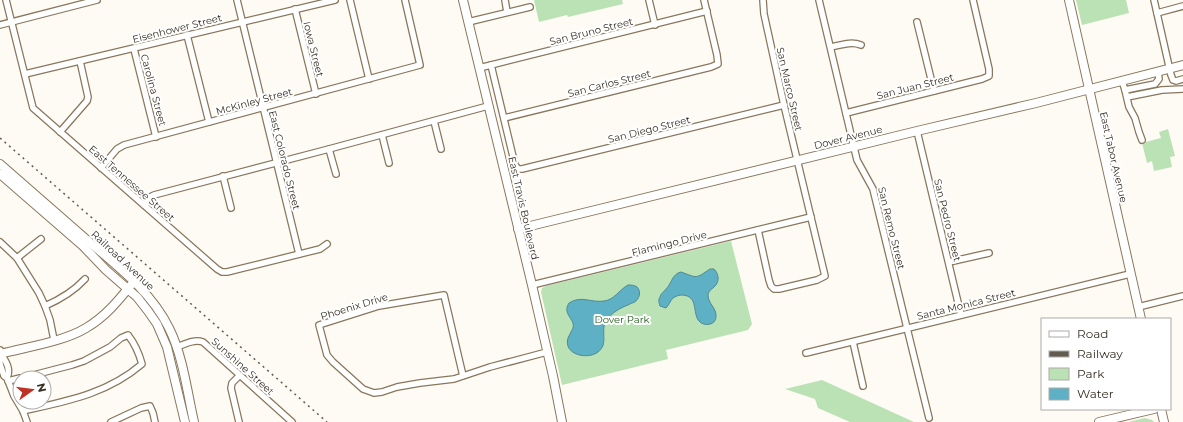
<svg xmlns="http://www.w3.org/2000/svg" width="1183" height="422" viewBox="0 0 1183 422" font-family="Montserrat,sans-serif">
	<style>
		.green { fill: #bbe2b5 }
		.water { fill: #5eb0c5; stroke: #528994 }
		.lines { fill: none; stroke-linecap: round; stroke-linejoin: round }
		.street-casing { stroke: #89775c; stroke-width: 8 }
		.secondary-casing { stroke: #89775c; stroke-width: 10 }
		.street { stroke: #fff; stroke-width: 5.5 }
		.secondary { stroke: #fff; stroke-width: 8 }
		.rail { stroke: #615b50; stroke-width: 1.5; stroke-dasharray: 2 4; stroke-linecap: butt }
		.labels { text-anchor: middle; stroke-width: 4; stroke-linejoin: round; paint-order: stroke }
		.street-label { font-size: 10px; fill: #352e22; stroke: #fff }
		.park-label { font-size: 10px; fill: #1d5815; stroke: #fff }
	</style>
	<rect width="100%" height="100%" fill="#fefaf4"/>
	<g class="green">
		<path d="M 534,0 L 622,0 L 623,4 L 568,17 L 567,15 L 539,22 Z"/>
		<path d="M 1076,0 L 1126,0 L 1129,13 L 1082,25 Z"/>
		<path d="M 1168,129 L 1175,156 L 1170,157 L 1172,167 L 1154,171 L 1152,161 L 1147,163 L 1142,143 L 1161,138 L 1159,132 Z"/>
		<path d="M 731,241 L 752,324 L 748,330 L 666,350 L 668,359 L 562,385 L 541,292 L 542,288 L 546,286 Z"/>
		<path d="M 822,380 L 914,422 L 850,422 L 818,408 L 815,399 L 785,389 Z"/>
		<path d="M 1145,418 L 1152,420 L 1154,422 L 1128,422 Z"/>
	</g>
	<g class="water">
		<path d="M 710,269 L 714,269 C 719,274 720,282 714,287 C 711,290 709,290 708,295 C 708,304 717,308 716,317 C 716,325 704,327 699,321 C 692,313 699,296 682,295 C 679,295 676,296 673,298 C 670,301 669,305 666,308 L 660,306 C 659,303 658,300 660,297 C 661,293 664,292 666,289 C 672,283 672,274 681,272 C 698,278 695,279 710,269 Z"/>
		<path d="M 628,285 C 631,285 634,285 637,287 C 641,291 640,297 636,301 C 634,303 631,303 628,305 C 620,308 611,313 606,321 C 600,331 609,344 598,352 C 588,360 563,355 568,338 C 569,335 571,333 572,330 C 578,320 561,315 569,303 C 581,295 591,303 604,301 C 614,300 619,290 628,285 Z"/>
	</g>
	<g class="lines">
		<defs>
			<g id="street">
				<path d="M 6,0 L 33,108 L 217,269 L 222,272 L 227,272 L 320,249 L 327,244"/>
				<path d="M 237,0 L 299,254"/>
				<path d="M 350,0 L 369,79"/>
				<path d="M 505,0 L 507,12"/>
				<path d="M 649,0 L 655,25"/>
				<path d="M 819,0 L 857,160 L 873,189 L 929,418"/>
				<path d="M 1154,0 L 1171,75 L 1173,80 L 1176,81 L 1183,79"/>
				<path d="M 295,9 L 316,94"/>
				<path d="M 1157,13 L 1183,6"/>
				<path d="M 468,22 L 530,7"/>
				<path d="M 917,22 L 934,91"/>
				<path d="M 0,25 L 97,0"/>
				<path d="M 187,35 L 209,122"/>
				<path d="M 831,47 C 841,45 851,41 861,45"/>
				<path d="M 134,49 L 156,137"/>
				<path d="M 491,65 L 515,165 L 518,169 L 522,169 L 784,105"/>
				<path d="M 479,68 L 707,11"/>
				<path d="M 25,74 L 335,0"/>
				<path d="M 1122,81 L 1125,90 L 1129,107 L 1135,118 L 1139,132 L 1142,140"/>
				<path d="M 1125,90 L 1155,84 L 1159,79 L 1158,71"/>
				<path d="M 1127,97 L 1162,90 L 1183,89"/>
				<path d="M 846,113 L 982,79 L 989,76 L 989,69 L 973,0"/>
				<path d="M 504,118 L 711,67 L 718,64 L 717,55 L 704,0"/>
				<path d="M 434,121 L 441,149"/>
				<path d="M 917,131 L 961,315"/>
				<path d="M 60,132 L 87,101 L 88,97 L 80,61"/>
				<path d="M 382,135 L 389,163"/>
				<path d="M 329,149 L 336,174"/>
				<path d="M 101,168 L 117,149 L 124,145 L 420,65 L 405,0"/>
				<path d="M 223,176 L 231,208"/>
				<path d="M 144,205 L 150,197 L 154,195 L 329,149 L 488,106"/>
				<path d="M 758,230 L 769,280 L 771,286 L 774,289 L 779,289 L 817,280 L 825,276 L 784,105 L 764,14 L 763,0"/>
				<path d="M 0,242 L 17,258 L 39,293 L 45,306 L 50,320 L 54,340"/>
				<path d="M 17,258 L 41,239"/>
				<path d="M 949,262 L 989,253"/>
				<path d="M 532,285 L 811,217"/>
				<path d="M 45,306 C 61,299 74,291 85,279"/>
				<path d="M 1138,307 L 1183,296"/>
				<path d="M 853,342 L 863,386"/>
				<path d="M 177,347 C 185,344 194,339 203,342 L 292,422"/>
				<path d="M 0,350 L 0,364 L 4,376 L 7,378 L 14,396 L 23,411 L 27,422"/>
				<path d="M 806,353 L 1130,274"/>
				<path d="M 1,354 C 6,361 11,369 7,378"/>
				<path d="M 463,376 L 444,295 L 379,306 L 319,325 L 327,355 L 333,362 L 363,389 L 374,393 L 382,392 L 397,387 L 420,383 L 454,379 L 490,367 L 547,352"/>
				<path d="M 22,378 L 72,365 L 84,361 L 110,347 L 121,338 L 128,335 C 135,344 139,353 142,364 C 107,394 67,401 23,411"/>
				<path d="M 8,381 L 20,378"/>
				<path d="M 111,422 L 141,408 L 150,406 L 153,413 L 155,422"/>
				<path d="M 239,422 L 231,388 L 232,383 L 239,376"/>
			</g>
			<g id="secondary">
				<path d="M 463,0 L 532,285 L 553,376 L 562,422"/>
				<path d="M 1069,0 L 1141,319"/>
				<path d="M 0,164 C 29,189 58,215 87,240 C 117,266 151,291 169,328 C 183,356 187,391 194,422"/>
				<path d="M 0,174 L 83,246 L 106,270 L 137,297 L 148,311 L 157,324 L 167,347 L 185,422"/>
				<path d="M 518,229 L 917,131 L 1036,103 L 1183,65"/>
				<path d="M 0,354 C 26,347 63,342 86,328 C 105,317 118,301 131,285"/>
				<path d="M 1161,409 L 1164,422"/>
				<path d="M 1099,422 L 1154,409"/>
			</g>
		</defs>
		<use href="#street" class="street-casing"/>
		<use href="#secondary" class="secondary-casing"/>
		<use href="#street" class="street"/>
		<use href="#secondary" class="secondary"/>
		<path class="rail" d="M 0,138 L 327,422"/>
	</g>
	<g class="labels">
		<g class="street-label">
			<text transform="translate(177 28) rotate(-14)" y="4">Eisenhower Street</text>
			<text transform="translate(591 31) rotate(-14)" y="4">San Bruno Street</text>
			<text transform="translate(314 49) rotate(76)" y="4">Iowa Street</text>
			<text transform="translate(609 83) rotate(-14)" y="4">San Carlos Street</text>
			<text transform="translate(915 86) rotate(-14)" y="4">San Juan Street</text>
			<text transform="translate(790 89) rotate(77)" y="4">San Marco Street</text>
			<text transform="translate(154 90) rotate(75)" y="4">Carolina Street</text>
			<text transform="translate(254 101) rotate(-15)" y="4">McKinley Street</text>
			<text transform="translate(649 129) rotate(-14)" y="4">San Diego Street</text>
			<text transform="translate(848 137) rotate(-14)" y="4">Dover Avenue</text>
			<text transform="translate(1114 157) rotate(77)" y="4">East Tabor Avenue</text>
			<text transform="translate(285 160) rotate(76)" y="4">East Colorado Street</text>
			<text transform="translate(132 183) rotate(41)" y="4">East Tennessee Street</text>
			<text transform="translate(524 208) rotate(77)" y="4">East Travis Boulevard</text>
			<text transform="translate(948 220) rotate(76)" y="4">San Pedro Street</text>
			<text transform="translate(892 228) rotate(76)" y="4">San Remo Street</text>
			<text transform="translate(669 243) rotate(-14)" y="4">Flamingo Drive</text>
			<text transform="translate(123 260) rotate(43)" y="4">Railroad Avenue</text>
			<text transform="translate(966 304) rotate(-14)" y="4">Santa Monica Street</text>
			<text transform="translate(354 306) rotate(-17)" y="4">Phoenix Drive</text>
			<text transform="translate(243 366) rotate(42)" y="4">Sunshine Street</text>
		</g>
		<g class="park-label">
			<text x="622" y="323">Dover Park</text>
		</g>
	</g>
	<rect x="1041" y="318" width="130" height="92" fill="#ffffff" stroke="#aeaba7"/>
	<rect x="1049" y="331" width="20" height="6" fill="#ffffff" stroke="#aeaba7"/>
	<text x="1077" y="338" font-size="12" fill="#352e22">Road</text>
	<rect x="1049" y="351" width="20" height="6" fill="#615b50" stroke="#aeaba7"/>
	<text x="1077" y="358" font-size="12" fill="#352e22">Railway</text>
	<rect x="1049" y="368" width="20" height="12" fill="#bbe2b5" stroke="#aeaba7"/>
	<text x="1077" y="378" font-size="12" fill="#352e22">Park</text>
	<rect x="1049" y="388" width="20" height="12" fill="#5eb0c5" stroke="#aeaba7"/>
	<text x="1077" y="398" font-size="12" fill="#352e22">Water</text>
	<g transform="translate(32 390) rotate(76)"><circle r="19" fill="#ffffff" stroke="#aeaba7"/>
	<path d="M0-3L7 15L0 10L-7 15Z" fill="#bf3223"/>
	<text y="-6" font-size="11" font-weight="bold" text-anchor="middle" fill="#352e22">N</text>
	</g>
</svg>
